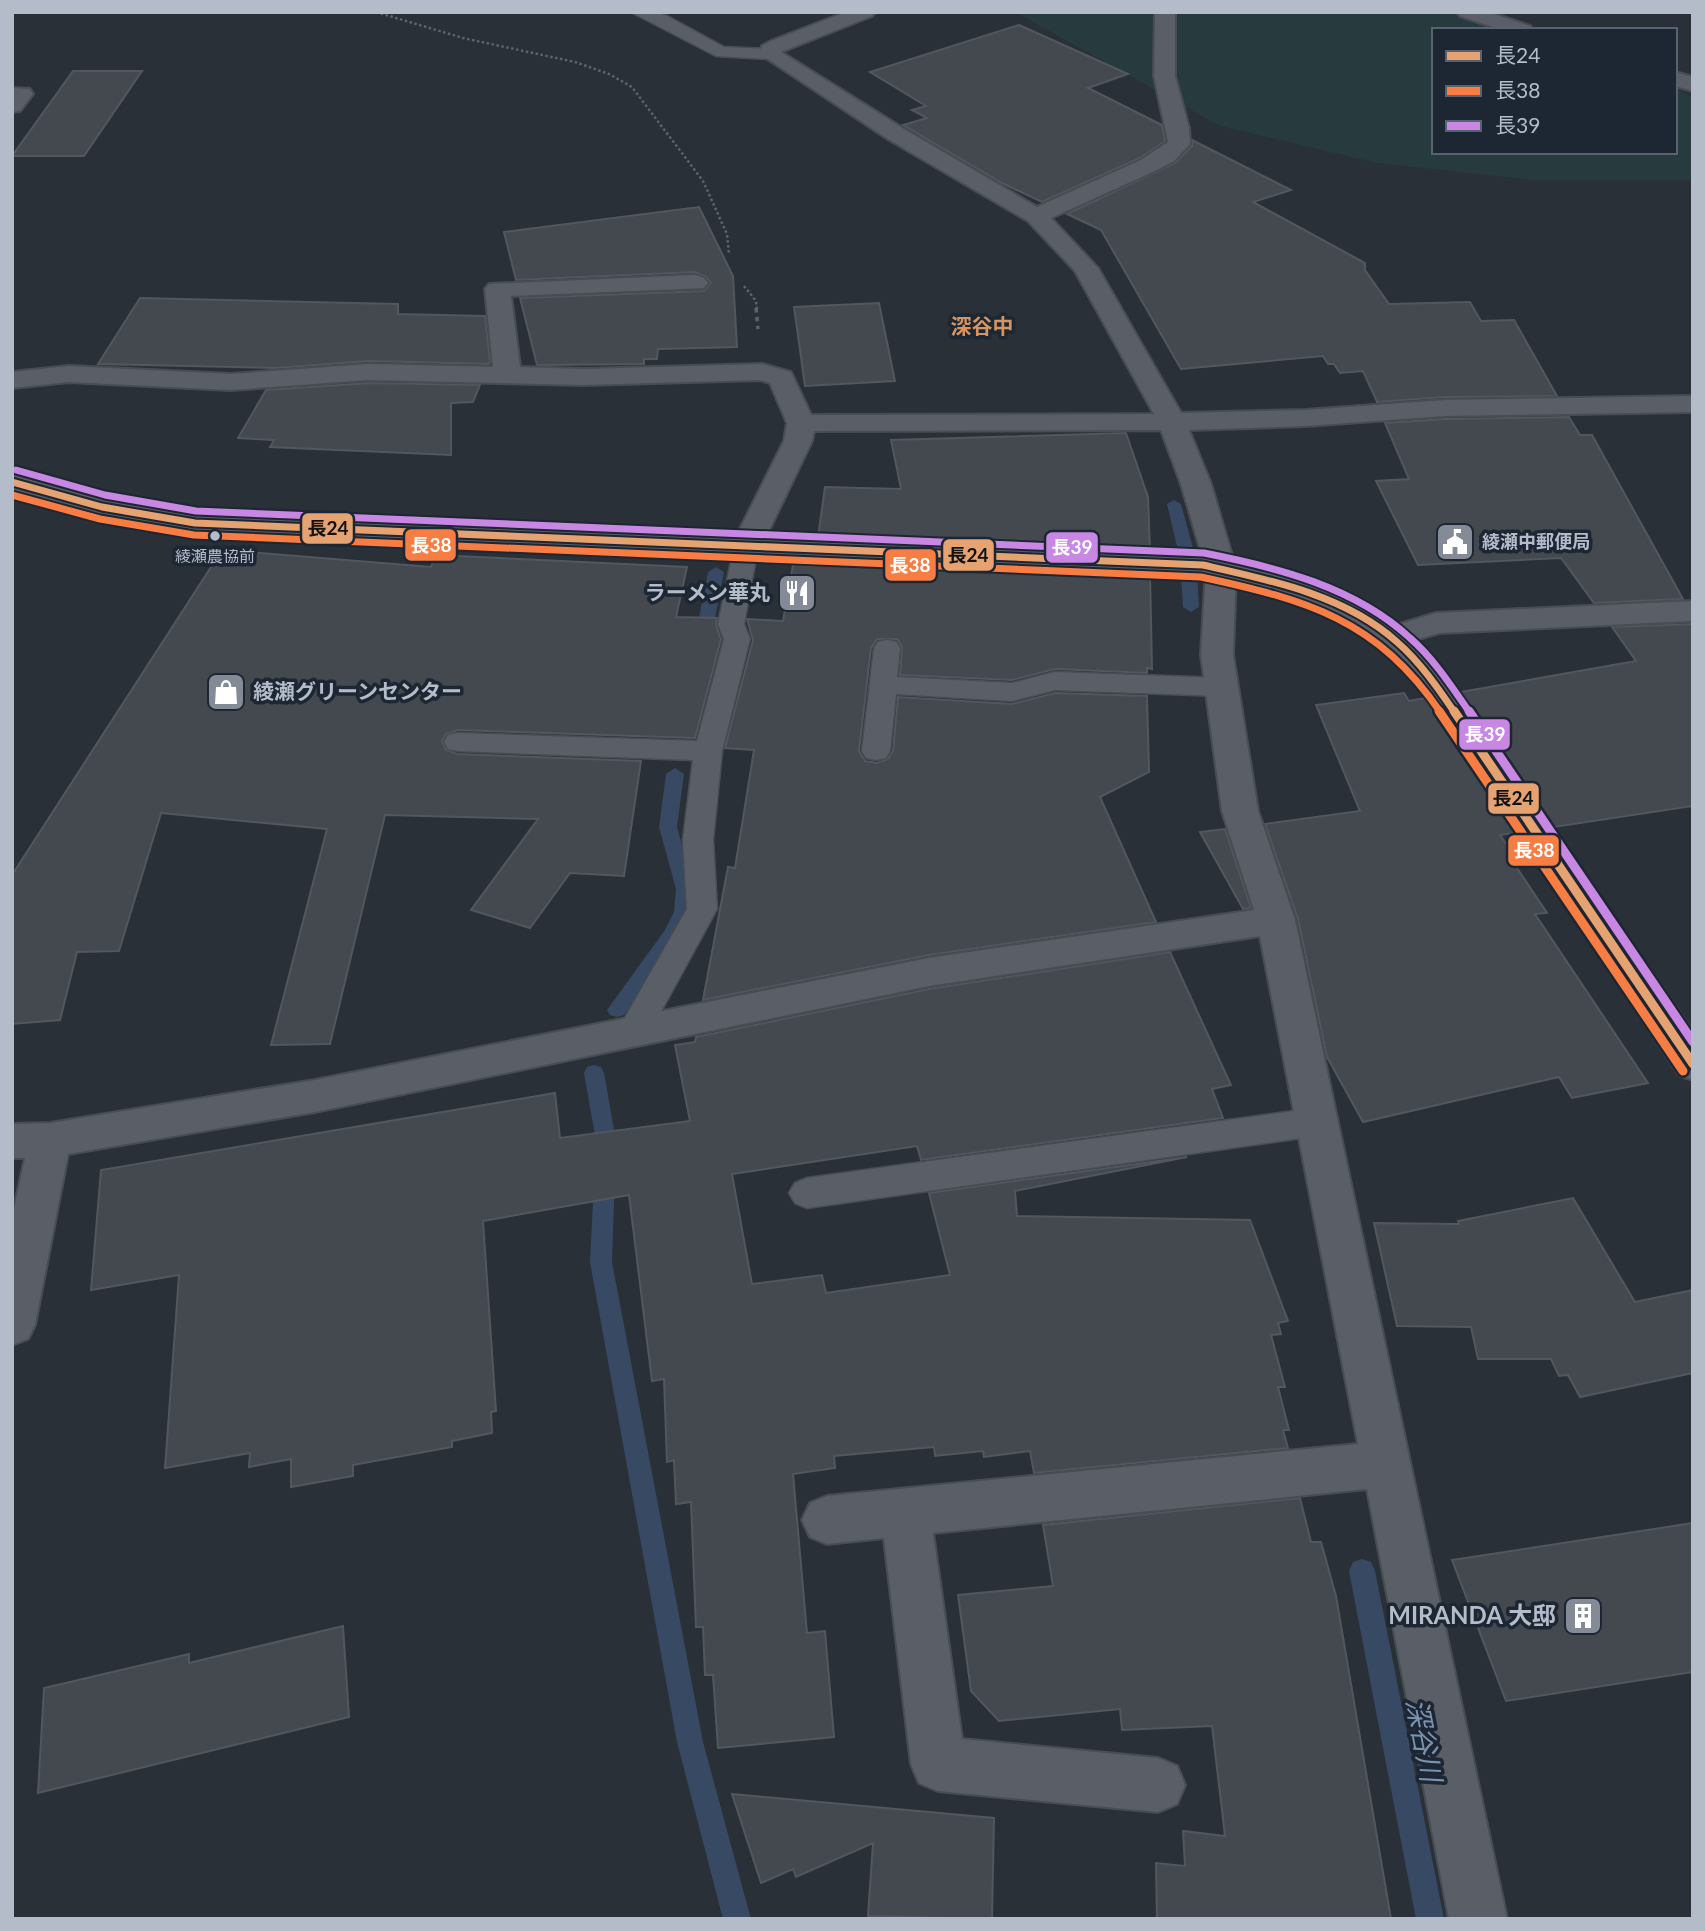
<svg xmlns="http://www.w3.org/2000/svg" width="1705" height="1931" viewBox="0 0 1705 1931" font-family="Lato,'Noto Sans JP',sans-serif">
	<style>
		.green { fill: #273a3e }
		.lines { fill: none; stroke-linecap: round; stroke-linejoin: round }
		.stream { fill: #384963; fill-rule: evenodd }
		.building { fill: #444950; stroke: #52575f; stroke-width: 2 }
		.lane-casing { stroke: #484c53; stroke-width: 3 }
		.street-casing { stroke: #484c53; stroke-width: 4 }
		.secondary-casing { stroke: #484c53; stroke-width: 4 }
		.path-far1 { stroke: #5d636a; stroke-width: 2.5; stroke-dasharray: 2.5 2.5; stroke-linecap: butt }
		.path { stroke: #5d636a; stroke-width: 3.5; stroke-dasharray: 4.5 4.5; stroke-linecap: butt }
		.lane { fill: #5a5e66; fill-rule: evenodd }
		.street { fill: #5a5e66; fill-rule: evenodd }
		.secondary { fill: #595d64; fill-rule: evenodd }
		.bus-1-far1-casing { stroke: #1d2633; stroke-width: 11 }
		.bus-1-casing { stroke: #1d2633; stroke-width: 14 }
		.bus-2-far1-casing { stroke: #1d2633; stroke-width: 11 }
		.bus-2-casing { stroke: #1d2633; stroke-width: 14 }
		.bus-3-far1-casing { stroke: #1d2633; stroke-width: 11 }
		.bus-3-casing { stroke: #1d2633; stroke-width: 14 }
		.bus-1-far1 { stroke: #e6a271; stroke-width: 7 }
		.bus-1 { stroke: #e6a271; stroke-width: 9 }
		.bus-2-far1 { stroke: #f77d43; stroke-width: 7 }
		.bus-2 { stroke: #f77d43; stroke-width: 9 }
		.bus-3-far1 { stroke: #c787e3; stroke-width: 7 }
		.bus-3 { stroke: #c787e3; stroke-width: 9 }
		.bus-dot { fill: #b4bcc9; stroke: #1d2633; stroke-width: 2.5 }
		.labels { text-anchor: middle; stroke-width: 7; stroke-linejoin: round; paint-order: stroke }
		.far-bus-label { font-size: 16px; fill: #b4bcc9; stroke: #1d2633 }
		.far-poi-label { font-size: 18px; font-weight: bold; fill: #b4bcc9; stroke: #1d2633; text-anchor: start }
		.far-quarter-label { font-size: 21px; font-weight: bold; fill: #d59563; stroke: #1d2633 }
		.poi-label { font-size: 21px; font-weight: bold; fill: #b4bcc9; stroke: #1d2633; text-anchor: end }
		.near-poi-label { font-size: 24px; font-weight: bold; fill: #b4bcc9; stroke: #1d2633; text-anchor: end }
		.near-water-label { font-size: 28px; font-style: italic; fill: #7c92b1; stroke: #1d2633 }
		.line-badge { stroke: #1d2633; stroke-width: 2.5 }
		.badge-label { font-size: 19px; text-anchor: middle; font-weight: bold; fill: #fff }
		.pale-badge-label { font-size: 19px; text-anchor: middle; font-weight: bold; fill: #111 }
	</style>
	<rect width="100%" height="100%" fill="#2a3038"/>
	<path class="green" d="M 1015,12 L 1458,12 L 1516,30 L 1434,30 L 1434,152 L 1675,152 L 1675,88 L 1693,97 L 1693,180 L 1533,180 L 1377,163 L 1220,126 Z"/>
	<g class="lines">
		<g class="stream">
			<path d="M 1174,500 L 1181,504 L 1196,559 L 1199,607 L 1191,612 L 1183,607 L 1180,559 L 1167,504 Z"/>
			<path d="M 716,567 L 724,572 L 710,643 L 702,648 L 694,643 L 708,572 Z"/>
			<path d="M 675,768 L 684,774 L 677,827 L 694,889 L 692,912 L 680,938 L 624,1015 L 617,1017 L 610,1015 L 607,1010 L 665,930 L 674,912 L 676,889 L 659,827 L 666,774 Z"/>
			<path d="M 594,1065 L 601,1067 L 604,1073 L 616,1141 L 612,1262 L 703,1742 L 751,1919 L 723,1919 L 677,1742 L 590,1262 L 596,1141 L 584,1073 L 587,1067 Z"/>
			<path d="M 1362,1559 L 1371,1562 L 1375,1571 L 1444,1919 L 1416,1919 L 1349,1571 L 1353,1562 Z"/>
		</g>
	</g>
	<g class="building">
		<path d="M 1019,25 L 1128,74 L 1088,88 L 1162,125 L 1165,141 L 1140,158 L 1042,202 L 1002,183 L 903,125 L 927,118 L 912,110 L 926,106 L 870,72 Z"/>
		<path d="M 73,71 L 142,71 L 84,156 L 12,156 Z"/>
		<path d="M 1192,140 L 1291,190 L 1253,202 L 1365,263 L 1365,270 L 1389,304 L 1470,302 L 1481,321 L 1514,320 L 1557,396 L 1445,397 L 1377,402 L 1363,371 L 1340,373 L 1334,364 L 1328,364 L 1323,356 L 1181,369 L 1101,230 L 1067,214 L 1175,163 L 1192,146 Z"/>
		<path d="M 699,207 L 733,276 L 737,347 L 658,349 L 657,359 L 644,359 L 644,364 L 537,365 L 520,298 L 704,291 L 711,283 L 705,276 L 695,272 L 516,280 L 504,232 Z"/>
		<path d="M 140,298 L 398,304 L 398,314 L 485,316 L 490,362 L 489,364 L 369,361 L 276,368 L 98,364 Z"/>
		<path d="M 879,303 L 895,381 L 805,386 L 794,307 Z"/>
		<path d="M 369,383 L 480,385 L 473,402 L 451,403 L 451,455 L 270,447 L 274,440 L 238,438 L 266,390 Z"/>
		<path d="M 1569,417 L 1580,435 L 1592,435 L 1683,599 L 1594,603 L 1561,558 L 1418,565 L 1376,481 L 1409,479 L 1385,423 L 1445,419 Z"/>
		<path d="M 1126,433 L 1148,497 L 1150,551 L 818,537 L 825,487 L 901,489 L 891,440 Z"/>
		<path d="M 222,550 L 431,567 L 436,555 L 687,567 L 676,617 L 717,618 L 716,625 L 721,639 L 695,738 L 458,730 L 446,734 L 442,741 L 446,750 L 457,754 L 641,761 L 624,876 L 570,873 L 530,928 L 471,910 L 538,819 L 385,815 L 330,1044 L 271,1045 L 327,829 L 161,813 L 119,951 L 77,952 L 60,1020 L 12,1024 L 12,875 Z"/>
		<path d="M 815,560 L 1150,574 L 1152,669 L 1147,668 L 1147,673 L 1055,669 L 1012,680 L 900,675 L 902,647 L 897,639 L 877,639 L 871,648 L 859,751 L 865,761 L 877,763 L 888,759 L 893,751 L 898,697 L 1012,704 L 1055,693 L 1147,696 L 1149,772 L 1100,797 L 1156,922 L 929,955 L 703,1000 L 728,867 L 735,868 L 754,750 L 725,748 L 753,640 L 747,619 L 783,621 L 793,565 L 814,566 Z"/>
		<path d="M 1693,624 L 1693,806 L 1554,827 L 1461,692 L 1636,661 L 1612,627 Z"/>
		<path d="M 1404,693 L 1409,701 L 1425,698 L 1515,833 L 1500,835 L 1518,861 L 1513,862 L 1547,913 L 1535,914 L 1648,1083 L 1572,1098 L 1559,1077 L 1363,1122 L 1327,1057 L 1298,919 L 1265,824 L 1360,811 L 1316,705 Z"/>
		<path d="M 1225,829 L 1251,908 L 1243,909 L 1200,832 Z"/>
		<path d="M 1170,952 L 1231,1085 L 1212,1089 L 1223,1118 L 921,1160 L 917,1146 L 732,1174 L 752,1284 L 822,1275 L 826,1293 L 950,1275 L 929,1193 L 1187,1157 L 1015,1191 L 1017,1216 L 1250,1220 L 1288,1321 L 1278,1323 L 1281,1334 L 1271,1335 L 1285,1387 L 1278,1387 L 1289,1430 L 1283,1430 L 1288,1448 L 1034,1473 L 1030,1451 L 984,1457 L 983,1451 L 935,1456 L 934,1447 L 834,1456 L 835,1468 L 793,1474 L 807,1633 L 825,1631 L 834,1737 L 718,1748 L 713,1675 L 705,1675 L 703,1627 L 696,1627 L 691,1502 L 676,1504 L 674,1460 L 667,1462 L 664,1379 L 652,1381 L 629,1195 L 483,1221 L 496,1411 L 491,1412 L 492,1433 L 452,1441 L 452,1447 L 353,1465 L 353,1476 L 291,1487 L 291,1459 L 249,1467 L 250,1453 L 165,1468 L 179,1275 L 91,1290 L 101,1170 L 555,1093 L 560,1138 L 690,1121 L 675,1045 L 695,1042 L 696,1037 L 929,989 Z"/>
		<path d="M 1573,1198 L 1635,1302 L 1693,1290 L 1693,1373 L 1580,1397 L 1568,1375 L 1559,1376 L 1551,1359 L 1478,1359 L 1471,1327 L 1397,1326 L 1374,1223 L 1459,1224 L 1458,1221 Z"/>
		<path d="M 1300,1498 L 1311,1542 L 1321,1542 L 1336,1596 L 1391,1919 L 1157,1919 L 1156,1863 L 1185,1866 L 1183,1831 L 1225,1836 L 1212,1726 L 1122,1730 L 1120,1709 L 999,1721 L 971,1691 L 958,1595 L 1053,1586 L 1043,1525 Z"/>
		<path d="M 1693,1523 L 1693,1672 L 1506,1701 L 1452,1560 Z"/>
		<path d="M 343,1626 L 349,1717 L 38,1793 L 44,1688 L 189,1654 L 189,1663 Z"/>
		<path d="M 732,1794 L 994,1818 L 992,1919 L 868,1916 L 873,1843 L 796,1877 L 793,1869 L 761,1883 Z"/>
	</g>
	<g class="lines">
		<defs>
			<g id="lane">
				<path d="M 631,12 L 656,12 L 667,16 L 724,47 L 770,49 L 778,54 L 770,59 L 716,56 Z"/>
				<path d="M 746,540 L 755,542 L 758,547 L 744,624 L 750,639 L 722,751 L 713,840 L 717,909 L 646,1039 L 634,1042 L 622,1039 L 618,1030 L 687,909 L 683,840 L 693,760 L 458,751 L 448,749 L 444,742 L 448,735 L 458,733 L 697,741 L 724,639 L 718,624 L 734,547 L 737,542 Z"/>
				<path d="M 887,640 L 896,642 L 900,648 L 897,677 L 1012,683 L 1055,672 L 1222,678 L 1232,681 L 1236,687 L 1232,693 L 1222,696 L 1055,690 L 1012,701 L 896,694 L 890,751 L 886,758 L 876,760 L 866,758 L 862,751 L 874,648 L 878,642 Z"/>
				<path d="M 1316,1108 L 1328,1112 L 1333,1122 L 1328,1132 L 1316,1136 L 807,1208 L 795,1203 L 789,1193 L 795,1183 L 807,1178 Z"/>
			</g>
			<g id="street">
				<path d="M 846,12 L 875,12 L 872,16 L 781,52 L 904,129 L 1037,207 L 1141,160 L 1168,142 L 1154,76 L 1155,12 L 1175,12 L 1175,76 L 1189,128 L 1190,144 L 1174,161 L 1157,170 L 1051,218 L 1098,268 L 1181,413 L 1305,410 L 1445,400 L 1693,396 L 1693,412 L 1445,416 L 1305,426 L 1189,430 L 1211,484 L 1236,569 L 1233,655 L 1258,811 L 1295,920 L 1507,1919 L 1449,1919 L 1367,1489 L 933,1533 L 962,1739 L 1158,1758 L 1177,1766 L 1185,1785 L 1177,1804 L 1158,1812 L 938,1791 L 919,1783 L 911,1764 L 884,1538 L 827,1544 L 810,1537 L 802,1520 L 810,1503 L 827,1496 L 1358,1444 L 1260,936 L 929,986 L 315,1112 L 68,1154 L 35,1325 L 28,1339 L 12,1345 L 12,1218 L 25,1158 L 12,1158 L 12,1124 L 50,1123 L 315,1080 L 929,958 L 1254,910 L 1222,811 L 1201,655 L 1206,569 L 1181,484 L 1161,430 L 814,431 L 812,441 L 761,547 L 757,553 L 746,556 L 735,553 L 731,547 L 784,441 L 787,423 L 770,383 L 760,380 L 584,385 L 369,380 L 231,390 L 69,382 L 12,388 L 12,372 L 69,366 L 231,374 L 369,364 L 493,367 L 485,289 L 489,284 L 695,275 L 704,278 L 708,283 L 704,288 L 511,296 L 520,367 L 584,369 L 762,364 L 791,372 L 811,415 L 1154,414 L 1075,271 L 1028,221 L 888,139 L 760,54 L 762,46 L 771,41 Z"/>
				<path d="M 1457,12 L 1488,12 L 1530,26 L 1533,30 L 1502,30 L 1460,16 Z"/>
				<path d="M 1675,72 L 1693,77 L 1693,91 L 1675,86 Z"/>
				<path d="M 12,88 L 30,89 L 33,94 L 20,111 L 12,112 Z"/>
				<path d="M 1693,601 L 1693,621 L 1439,633 L 1391,647 L 1380,644 L 1375,637 L 1380,630 L 1436,613 Z"/>
			</g>
			<path id="secondary" d="M 12,473 L 102,498 L 195,514 L 1203,556 C 1271,570 1350,587 1405,632 C 1424,647 1438,666 1453,685 L 1693,1032 L 1693,1080 L 1679,1075 L 1429,699 C 1415,681 1401,662 1383,646 C 1334,606 1264,587 1203,574 L 195,532 L 102,516 L 24,495 L 12,492 Z"/>
		</defs>
		<use href="#lane" class="lane-casing"/>
		<use href="#street" class="street-casing"/>
		<use href="#secondary" class="secondary-casing"/>
		<g class="path-far1">
			<path d="M 376,12 L 463,38 L 575,62 L 609,74 L 632,87 L 703,181 L 727,234 L 729,254"/>
			<path d="M 744,286 L 756,301 L 757,310"/>
		</g>
		<path class="path" d="M 756,308 L 758,329"/>
		<use href="#lane" class="lane"/>
		<use href="#street" class="street"/>
		<use href="#secondary" class="secondary"/>
		<defs>
			<path id="bus-1-far1" d="M 12,482 L 102,507 L 195,523 L 1203,565 C 1270,580 1345,595 1397,642 C 1420,662 1438,688 1455,713"/>
			<path id="bus-1" d="M 1454,711 L 1693,1064"/>
			<path id="bus-2-far1" d="M 12,495 L 100,519 L 194,535 L 1201,577 C 1307,600 1377,619 1441,713"/>
			<path id="bus-2" d="M 1439,711 L 1683,1071"/>
			<path id="bus-3-far1" d="M 16,470 L 105,495 L 196,511 L 1204,553 C 1276,567 1355,587 1410,638 C 1434,659 1452,687 1470,713"/>
			<path id="bus-3" d="M 1469,711 L 1693,1042"/>
		</defs>
		<use href="#bus-1-far1" class="bus-1-far1-casing"/>
		<use href="#bus-1" class="bus-1-casing"/>
		<use href="#bus-2-far1" class="bus-2-far1-casing"/>
		<use href="#bus-2" class="bus-2-casing"/>
		<use href="#bus-3-far1" class="bus-3-far1-casing"/>
		<use href="#bus-3" class="bus-3-casing"/>
		<use href="#bus-1-far1" class="bus-1-far1"/>
		<use href="#bus-1" class="bus-1"/>
		<use href="#bus-2-far1" class="bus-2-far1"/>
		<use href="#bus-2" class="bus-2"/>
		<use href="#bus-3-far1" class="bus-3-far1"/>
		<use href="#bus-3" class="bus-3"/>
	</g>
	<defs>
		<symbol id="civic-square" viewBox="-11 -11 22 22"><rect x="-9" y="-9" width="18" height="18" rx="4" fill="#848b96" stroke="#1d2633"/><path d="M-.6-6.5H3V-4.5H.6V-3L4-1V1h2V6H-6V1h2V-1L-.6-3ZM-1.2 2.5V6h2.4V2.5Z" fill="#fff"/></symbol>
		<symbol id="restaurant-square" viewBox="-11 -11 22 22"><rect x="-9" y="-9" width="18" height="18" rx="4" fill="#848b96" stroke="#1d2633"/><path d="M-5-6h1v4h1v-4h1v4h1v-4h1v5L-1.5 .5V6h-2V.5L-5-1ZM5-6V6H3V1.5H1.5Q1.5-4 5-6Z" fill="#fff"/></symbol>
		<symbol id="shop-square" viewBox="-11 -11 22 22"><rect x="-9" y="-9" width="18" height="18" rx="4" fill="#848b96" stroke="#1d2633"/><path d="M-5-2.5h2.3a2.7 3.5 0 0 1 5.4 0H5L5.5 6h-11ZM-1.5-2.5h3a1.5 2.3 0 0 0-3 0Z" fill="#fff"/></symbol>
		<symbol id="building-square" viewBox="-11 -11 22 22"><rect x="-9" y="-9" width="18" height="18" rx="4" fill="#848b96" stroke="#1d2633"/><path d="M-4-6H4V6H1V3H-1V6H-4ZM-2.5-4.3h1.7v1.8h-1.7ZM.8-4.3h1.7v1.8H.8ZM-2.5-1h1.7V.8h-1.7ZM.8-1h1.7V.8H.8Z" fill="#fff"/></symbol>
	</defs>
	<g fill-rule="evenodd">
		<use href="#civic-square" x="1433" y="520" width="44" height="44"/>
		<use href="#restaurant-square" x="775" y="571" width="44" height="44"/>
		<use href="#shop-square" x="204" y="670" width="44" height="44"/>
		<use href="#building-square" x="1561" y="1594" width="44" height="44"/>
	</g>
	<circle class="bus-dot" cx="215" cy="536" r="6"/>
	<g class="labels">
		<g class="far-bus-label">
			<text x="215" y="562">綾瀬農協前</text>
		</g>
		<g class="far-poi-label">
			<text x="1482" y="548">綾瀬中郵便局</text>
		</g>
		<g class="far-quarter-label">
			<text x="982" y="334">深谷中</text>
		</g>
		<g class="poi-label">
			<text x="770" y="600">ラーメン華丸</text>
			<text x="253" y="699" text-anchor="start">綾瀬グリーンセンター</text>
		</g>
		<g class="near-poi-label">
			<text x="1556" y="1624">MIRANDA 大邸</text>
		</g>
		<g class="near-water-label">
			<text transform="translate(1424 1740) rotate(79)" y="10">深谷川</text>
		</g>
	</g>
	<g class="line-badge">
		<rect x="301" y="512" width="53" height="33" rx="7" fill="#e6a271"/>
		<rect x="404" y="528" width="53" height="34" rx="7" fill="#f77d43"/>
		<rect x="1045" y="531" width="54" height="33" rx="7" fill="#c787e3"/>
		<rect x="942" y="538" width="53" height="34" rx="7" fill="#e6a271"/>
		<rect x="884" y="548" width="53" height="34" rx="7" fill="#f77d43"/>
		<rect x="1458" y="718" width="53" height="33" rx="7" fill="#c787e3"/>
		<rect x="1487" y="782" width="53" height="33" rx="7" fill="#e6a271"/>
		<rect x="1507" y="834" width="53" height="33" rx="7" fill="#f77d43"/>
	</g>
	<g class="badge-label">
		<text x="431" y="552">長38</text>
		<text x="1072" y="554">長39</text>
		<text x="910" y="572">長38</text>
		<text x="1485" y="741">長39</text>
		<text x="1534" y="857">長38</text>
	</g>
	<g class="pale-badge-label">
		<text x="328" y="535">長24</text>
		<text x="968" y="562">長24</text>
		<text x="1513" y="805">長24</text>
	</g>
	<rect width="1705" height="1931" fill="none" stroke="#b4bcc9" stroke-width="28"/>
	<rect x="1432" y="28" width="245" height="126" fill="#1d2633" stroke="#59626f" stroke-width="2"/>
	<rect x="1446" y="51" width="35" height="10" fill="#e6a271" stroke="#59626f" stroke-width="2"/>
	<text x="1495" y="63" font-size="21" fill="#b4bcc9">長24</text>
	<rect x="1446" y="86" width="35" height="10" fill="#f77d43" stroke="#59626f" stroke-width="2"/>
	<text x="1495" y="98" font-size="21" fill="#b4bcc9">長38</text>
	<rect x="1446" y="121" width="35" height="10" fill="#c787e3" stroke="#59626f" stroke-width="2"/>
	<text x="1495" y="133" font-size="21" fill="#b4bcc9">長39</text>
</svg>
